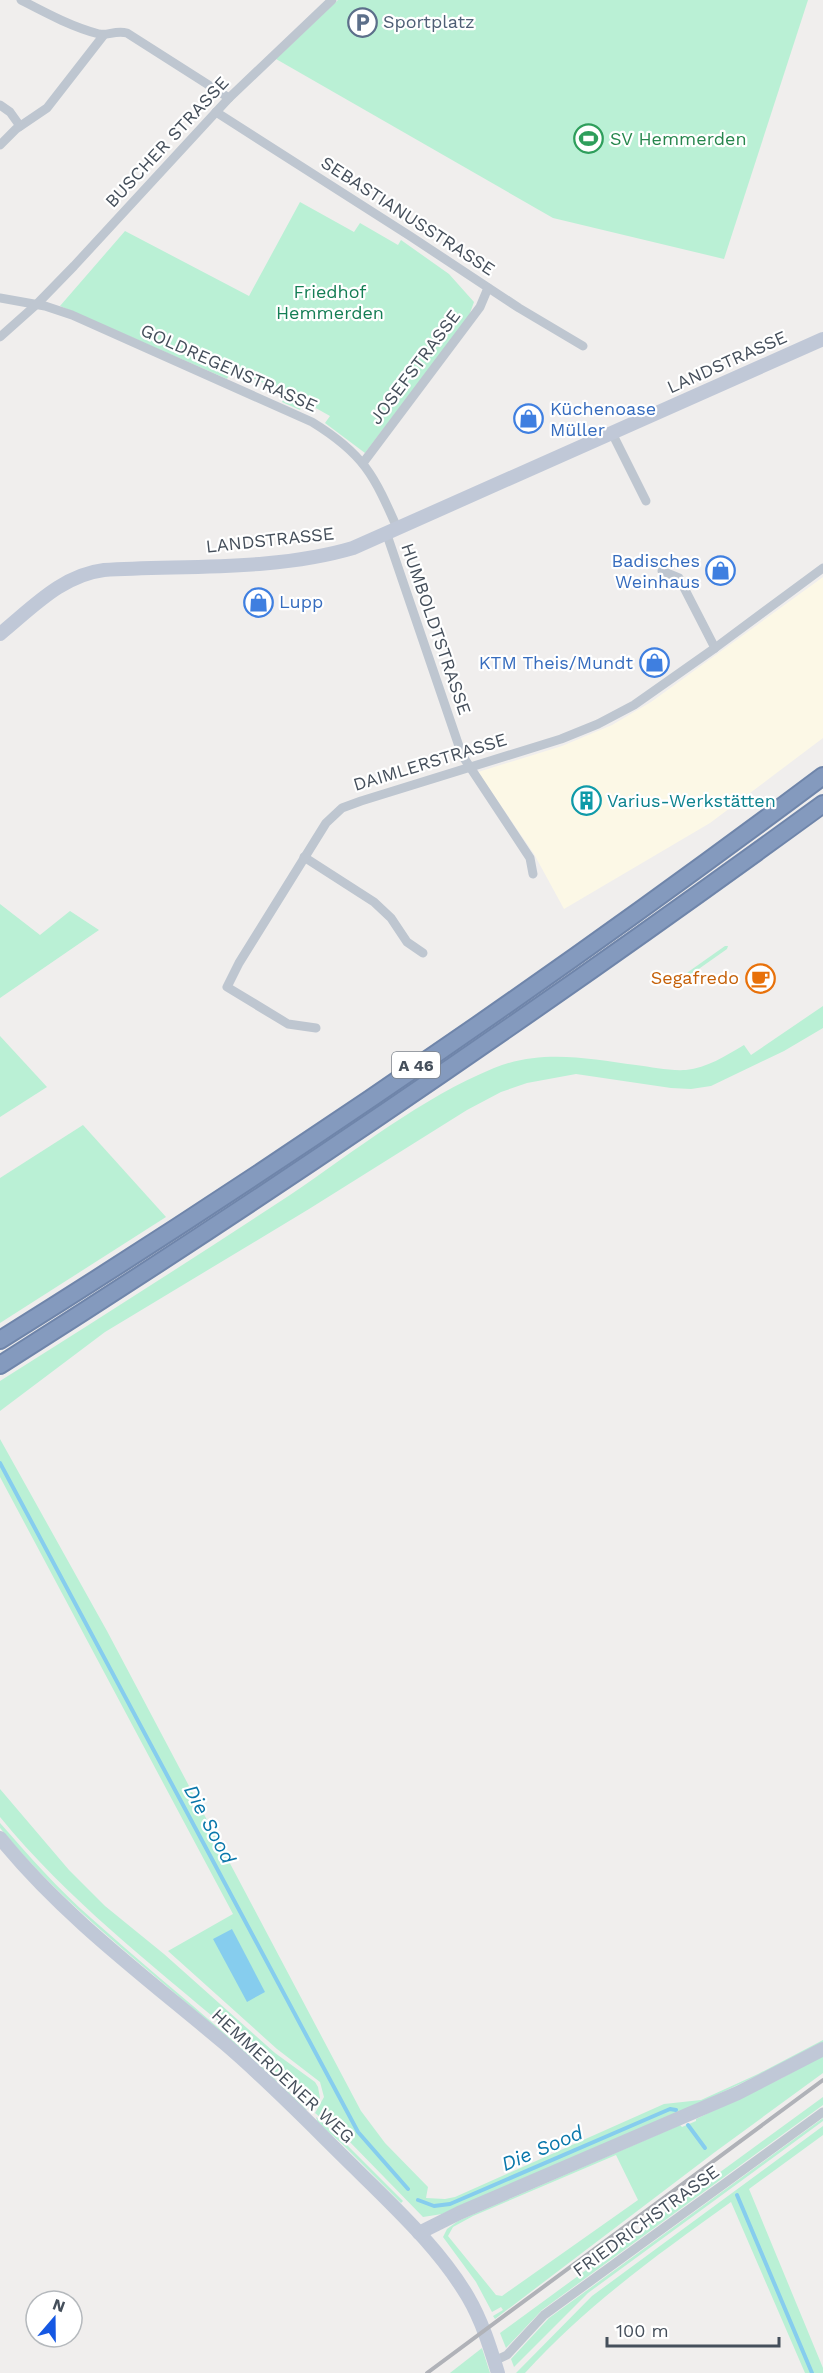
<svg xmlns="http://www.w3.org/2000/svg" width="823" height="2373" viewBox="0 0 823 2373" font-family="'Work Sans',sans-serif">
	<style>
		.commercial { fill: #fcf8e6 }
		.green { fill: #baf0d5; fill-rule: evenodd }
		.water { fill: #86cdee }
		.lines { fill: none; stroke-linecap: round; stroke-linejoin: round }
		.stream { stroke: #86cdee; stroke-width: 4 }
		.highway-casing { stroke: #6f85aa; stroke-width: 20 }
		.street { stroke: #bec6d0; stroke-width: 9 }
		.secondary { stroke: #c0c8d7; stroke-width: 14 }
		.highway { stroke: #849abe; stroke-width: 16 }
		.rail { stroke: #b0b2b8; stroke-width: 4 }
		.labels { text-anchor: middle; stroke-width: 4.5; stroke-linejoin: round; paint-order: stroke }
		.shield { fill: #fff; stroke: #7d848c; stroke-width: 1.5 }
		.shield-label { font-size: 16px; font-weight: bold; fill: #454f5b }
		.service-label { font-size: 18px; fill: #4e5e75; stroke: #fff; text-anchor: start }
		.leisure-label { font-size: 18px; fill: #27864d; stroke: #fff; text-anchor: start }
		.street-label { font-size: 18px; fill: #454f5b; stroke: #fff }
		.park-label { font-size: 18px; fill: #157e55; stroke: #fff }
		.shop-label { font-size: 18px; fill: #366cbe; stroke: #fff; text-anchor: start }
		.culture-label { font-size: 18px; fill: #0d838f; stroke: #fff; text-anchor: start }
		.food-label { font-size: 18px; fill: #c56008; stroke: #fff; text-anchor: end }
		.water-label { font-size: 20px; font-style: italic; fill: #0977ab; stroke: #fff }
	</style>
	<rect width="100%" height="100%" fill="#f0eeed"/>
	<path class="commercial" d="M 823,577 L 823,738 L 710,823 L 564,909 L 534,854 L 478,772 L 562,746 L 612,725 L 651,702 Z"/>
	<g class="green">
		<path d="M 338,0 L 808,0 L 724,259 L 553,218 L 276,59 Z"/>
		<path d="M 300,202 L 354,232 L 360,223 L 398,245 L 401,240 L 449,274 L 474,302 L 469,316 L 365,453 L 325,423 L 330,416 L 305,402 L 300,410 L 282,402 L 286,393 L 232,369 L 227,379 L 60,306 L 125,231 L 249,296 Z"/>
		<path d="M 0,904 L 40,935 L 70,911 L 99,930 L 0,998 Z"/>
		<path d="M 725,946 L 728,946 L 727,949 L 683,980 L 681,977 Z"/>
		<path d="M 823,1006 L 823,1028 L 784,1051 L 711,1086 L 691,1089 L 671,1088 L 576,1074 L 527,1083 L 501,1092 L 467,1110 L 309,1209 L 105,1332 L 0,1411 L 0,1381 C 97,1320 194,1258 290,1195 C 355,1151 421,1098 494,1068 C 541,1049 587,1058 636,1065 C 652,1067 669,1071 686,1070 C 707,1068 725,1056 744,1045 L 751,1055 Z"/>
		<path d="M 0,1036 L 47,1087 L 0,1117 Z"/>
		<path d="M 83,1125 L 166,1217 L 0,1323 L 0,1178 Z"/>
		<path d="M 0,1439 L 107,1631 L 361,2111 L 385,2143 L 428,2187 L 426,2198 L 445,2199 L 455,2197 L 664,2104 L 701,2100 L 758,2074 L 823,2040 L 823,2042 C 700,2108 570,2159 442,2214 L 423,2217 L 346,2138 L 315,2113 L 324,2097 L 320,2082 L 277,2049 L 168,1951 L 233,1914 L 0,1477 Z"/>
		<path d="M 0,1789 L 69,1870 L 105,1906 L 164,1954 L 275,2053 L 315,2082 L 318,2087 L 320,2098 L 312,2110 C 284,2084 259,2055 230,2031 C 150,1963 67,1899 0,1817 Z"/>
		<path d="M 0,1823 C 29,1856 58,1889 91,1918 C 163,1983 239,2041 307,2110 L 305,2111 C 279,2087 254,2062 228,2039 C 151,1970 66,1909 0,1828 Z"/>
		<path d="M 823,2055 L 823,2073 L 715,2152 L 495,2319 L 493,2316 L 503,2310 L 501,2307 L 492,2312 L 476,2282 L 443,2237 L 447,2229 L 458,2221 L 680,2125 L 682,2127 L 696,2121 L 696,2119 L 782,2078 ZM 616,2155 L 638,2200 L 502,2296 L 496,2295 L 448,2236 L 453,2227 L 473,2216 Z"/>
		<path d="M 823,2097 L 823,2105 L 542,2310 L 506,2348 L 500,2333 Z"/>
		<path d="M 316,2117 L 343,2141 L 403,2201 L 401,2203 L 341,2143 L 318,2123 Z"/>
		<path d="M 823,2118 L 823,2121 L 588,2293 L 514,2367 L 511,2359 L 549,2318 Z"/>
		<path d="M 823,2126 L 823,2135 L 749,2189 L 823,2368 L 823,2373 L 805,2373 L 731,2202 C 658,2254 586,2306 525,2373 L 516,2373 L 592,2296 Z"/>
		<path d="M 482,2348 L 490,2373 L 450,2373 Z"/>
	</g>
	<path class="water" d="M 232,1929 L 265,1992 L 247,2002 L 213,1939 Z"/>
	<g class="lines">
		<g class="stream">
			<path d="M 0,1463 L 358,2132 L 408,2189"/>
			<path d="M 688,2125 L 705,2148"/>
			<path d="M 737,2195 L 812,2373"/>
			<path d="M 418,2200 L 434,2206 L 450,2204 L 670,2109 L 676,2110"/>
		</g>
		<defs>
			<g id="highway">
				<path d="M 0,1340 C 282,1164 557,975 823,776"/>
				<path d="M 0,1365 C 281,1187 554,1000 823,804"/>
			</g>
		</defs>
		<use href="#highway" class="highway-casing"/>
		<g class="street">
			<path d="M 21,0 C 46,13 72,27 99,34 C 108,36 115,30 127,33 L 229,98"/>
			<path d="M 0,105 L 10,112 L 20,126"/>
			<path d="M 216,112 L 410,236 L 519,308 L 583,346"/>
			<path d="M 0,145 L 16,129 L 47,108 L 103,36"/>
			<path d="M 0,298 L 45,306 L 72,315 L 312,422 C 364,454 374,475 398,530"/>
			<path d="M 0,337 L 37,304 L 74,266 L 229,98 L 332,0"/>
			<path d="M 612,433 L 646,501"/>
			<path d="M 363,463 L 480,307 L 488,288"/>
			<path d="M 387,535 L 462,755 L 530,858 L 533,874"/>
			<path d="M 662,571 L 679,578 L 715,648"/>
			<path d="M 304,857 L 374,902 L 391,918 L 407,942 L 423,953"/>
			<path d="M 316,1028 L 288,1024 L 227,987 L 239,963 L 326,823 L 342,808 L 361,801 L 561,739 L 598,724 L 634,705 L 715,648 L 823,568"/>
			<path d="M 494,2361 L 507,2355 L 544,2315 L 823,2112"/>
		</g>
		<g class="secondary">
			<path d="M 0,634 C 32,608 62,575 104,570 C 185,565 275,571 353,548 L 823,339"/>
			<path d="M 0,1838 C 64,1917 147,1978 224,2043 C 270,2082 312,2126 355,2168 C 395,2208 439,2248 468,2297 C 482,2321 490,2347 498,2373"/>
			<path d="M 419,2233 L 459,2213 L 738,2093 L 823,2049"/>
		</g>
		<use href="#highway" class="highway"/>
		<path class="rail" d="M 427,2373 L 823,2080"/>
	</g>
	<defs>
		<symbol id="parking-ring" viewBox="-11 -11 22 22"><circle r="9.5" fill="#fff" stroke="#5c6f8a" stroke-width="1.5"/><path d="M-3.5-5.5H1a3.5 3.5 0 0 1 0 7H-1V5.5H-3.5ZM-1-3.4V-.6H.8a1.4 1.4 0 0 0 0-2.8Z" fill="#5c6f8a"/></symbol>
		<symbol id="stadium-ring" viewBox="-11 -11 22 22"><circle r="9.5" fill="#fff" stroke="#2e9e5b" stroke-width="1.5"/><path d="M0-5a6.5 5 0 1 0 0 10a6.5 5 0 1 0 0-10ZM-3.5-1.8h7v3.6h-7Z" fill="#2e9e5b"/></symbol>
		<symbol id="shop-ring" viewBox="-11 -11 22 22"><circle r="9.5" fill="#fff" stroke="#3f7fe0" stroke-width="1.5"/><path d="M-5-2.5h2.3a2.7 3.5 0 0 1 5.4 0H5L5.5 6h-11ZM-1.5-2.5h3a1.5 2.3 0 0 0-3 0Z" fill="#3f7fe0"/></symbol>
		<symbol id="building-ring" viewBox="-11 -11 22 22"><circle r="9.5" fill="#fff" stroke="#0f9aa8" stroke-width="1.5"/><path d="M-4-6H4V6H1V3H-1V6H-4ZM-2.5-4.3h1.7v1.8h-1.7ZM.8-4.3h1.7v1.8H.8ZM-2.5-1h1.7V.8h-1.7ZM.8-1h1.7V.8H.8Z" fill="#0f9aa8"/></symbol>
		<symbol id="cafe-ring" viewBox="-11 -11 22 22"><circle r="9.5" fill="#fff" stroke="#e8710a" stroke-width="1.5"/><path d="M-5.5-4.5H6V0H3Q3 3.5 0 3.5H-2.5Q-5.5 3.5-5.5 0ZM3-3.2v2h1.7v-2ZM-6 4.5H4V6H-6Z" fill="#e8710a"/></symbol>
	</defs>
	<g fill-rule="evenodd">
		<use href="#parking-ring" x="346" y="6" width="33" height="33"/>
		<use href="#stadium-ring" x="572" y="122" width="33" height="33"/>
		<use href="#shop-ring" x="512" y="402" width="33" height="33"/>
		<use href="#shop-ring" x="704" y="554" width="33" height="33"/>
		<use href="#shop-ring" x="242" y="586" width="33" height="33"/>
		<use href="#shop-ring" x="638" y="646" width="33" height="33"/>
		<use href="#building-ring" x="570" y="784" width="33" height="33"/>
		<use href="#cafe-ring" x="744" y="962" width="33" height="33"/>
	</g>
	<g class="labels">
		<rect class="shield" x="392" y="1052" width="48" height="26" rx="4.5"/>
		<g class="shield-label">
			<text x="416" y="1071">A 46</text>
		</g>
		<g class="service-label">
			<text x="383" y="28">Sportplatz</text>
		</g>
		<g class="leisure-label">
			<text x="610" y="145">SV Hemmerden</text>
		</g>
		<g class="street-label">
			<text transform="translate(167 142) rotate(-47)" y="6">BUSCHER STRASSE</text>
			<text transform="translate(408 216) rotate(33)" y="6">SEBASTIANUSSTRASSE</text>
			<text transform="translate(727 362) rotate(-24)" y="6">LANDSTRASSE</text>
			<text transform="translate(415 367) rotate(-53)" y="6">JOSEFSTRASSE</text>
			<text transform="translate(229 368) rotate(24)" y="6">GOLDREGENSTRASSE</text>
			<text transform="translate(270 540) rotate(-6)" y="6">LANDSTRASSE</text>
			<text transform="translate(436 629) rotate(71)" y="6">HUMBOLDTSTRASSE</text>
			<text transform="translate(430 762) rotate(-17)" y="6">DAIMLERSTRASSE</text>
			<text transform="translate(283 2076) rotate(43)" y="6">HEMMERDENER WEG</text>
			<text transform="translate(646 2221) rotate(-36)" y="6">FRIEDRICHSTRASSE</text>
		</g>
		<g class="park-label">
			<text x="330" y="298">Friedhof<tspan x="330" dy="21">Hemmerden</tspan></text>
		</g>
		<g class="shop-label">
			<text x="550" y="415">Küchenoase<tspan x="550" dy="21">Müller</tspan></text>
			<text x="700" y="567" text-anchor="end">Badisches<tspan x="700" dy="21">Weinhaus</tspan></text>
			<text x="279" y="608">Lupp</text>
			<text x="633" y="669" text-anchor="end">KTM Theis/Mundt</text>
		</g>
		<g class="culture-label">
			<text x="607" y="807">Varius-Werkstätten</text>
		</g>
		<g class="food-label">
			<text x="739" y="984">Segafredo</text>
		</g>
		<g class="water-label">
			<text transform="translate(210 1824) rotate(62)" y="7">Die Sood</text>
			<text transform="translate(542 2148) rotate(-23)" y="7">Die Sood</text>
		</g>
	</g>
	<g transform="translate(54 2319) rotate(20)"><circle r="28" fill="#ffffff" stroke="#b5b9bd" stroke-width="1.5"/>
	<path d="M0-4.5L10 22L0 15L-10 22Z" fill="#1558e3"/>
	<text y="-9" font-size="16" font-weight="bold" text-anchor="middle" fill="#454f5b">N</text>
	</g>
	<path d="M607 2337v9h172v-9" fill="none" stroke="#454f5b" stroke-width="3"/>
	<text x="616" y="2337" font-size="18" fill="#454f5b" stroke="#ffffff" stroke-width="4.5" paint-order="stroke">100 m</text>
</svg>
